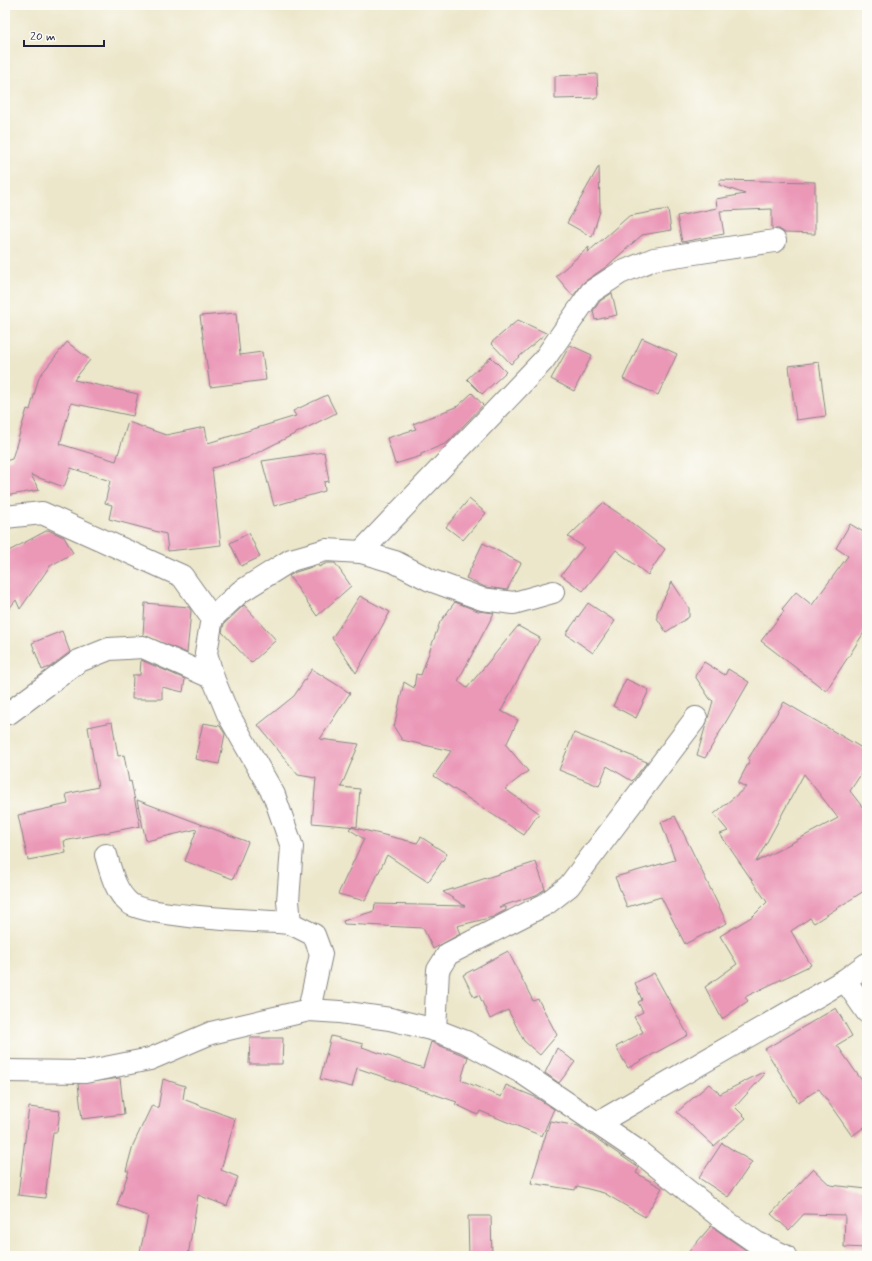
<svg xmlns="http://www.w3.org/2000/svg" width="872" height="1261" viewBox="0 0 872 1261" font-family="Mynerve,sans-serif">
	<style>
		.building { fill: #eb98b7; fill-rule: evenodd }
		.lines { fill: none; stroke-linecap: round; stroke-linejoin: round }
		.street-casing { stroke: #878483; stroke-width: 24 }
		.street { stroke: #fff; stroke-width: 22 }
	</style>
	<rect width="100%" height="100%" fill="#fdfcf7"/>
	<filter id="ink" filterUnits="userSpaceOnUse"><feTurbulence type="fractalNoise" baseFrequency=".025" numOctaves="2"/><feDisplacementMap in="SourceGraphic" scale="8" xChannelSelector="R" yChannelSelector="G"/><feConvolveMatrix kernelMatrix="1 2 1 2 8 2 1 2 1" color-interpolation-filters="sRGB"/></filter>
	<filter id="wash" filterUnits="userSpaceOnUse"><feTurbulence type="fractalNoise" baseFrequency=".012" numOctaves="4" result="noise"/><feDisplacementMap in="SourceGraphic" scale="16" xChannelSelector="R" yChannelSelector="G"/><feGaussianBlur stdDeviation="0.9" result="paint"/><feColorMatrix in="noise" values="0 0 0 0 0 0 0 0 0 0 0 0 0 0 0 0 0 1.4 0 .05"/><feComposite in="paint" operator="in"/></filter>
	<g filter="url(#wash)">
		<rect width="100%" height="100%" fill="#ece7cb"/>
		<g id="blocks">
			<g class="building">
				<path d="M 597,74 L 598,98 L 555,99 L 555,76 Z"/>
				<path d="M 599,166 L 600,211 L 592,237 L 567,223 Z"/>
				<path d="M 720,180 L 815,182 L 815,234 L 785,233 L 779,229 L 772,229 L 772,209 L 720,211 L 724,234 L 682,242 L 677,216 L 717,208 L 716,199 L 745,194 L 719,185 Z"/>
				<path d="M 668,209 L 671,230 L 642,235 L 606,267 L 584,282 L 573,296 L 556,276 L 589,247 L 588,252 L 629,216 Z"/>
				<path d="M 612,293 L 617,315 L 595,320 L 593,311 L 600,301 Z"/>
				<path d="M 236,313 L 240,355 L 262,352 L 266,380 L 210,387 L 200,316 Z"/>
				<path d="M 518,320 L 546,333 L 511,364 L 491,343 Z"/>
				<path d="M 642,338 L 677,354 L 658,395 L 623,379 Z"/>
				<path d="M 67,342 L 90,360 L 74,380 L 138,394 L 133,416 L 71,403 L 60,444 L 116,461 L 128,422 L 166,435 L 205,427 L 208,443 L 296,416 L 293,411 L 327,395 L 336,413 L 247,458 L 212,468 L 221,545 L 168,551 L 166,534 L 109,519 L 112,505 L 105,503 L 110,481 L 71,468 L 64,487 L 31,475 L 39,490 L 5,496 L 5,461 L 12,459 L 27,409 L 30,410 L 39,377 Z"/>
				<path d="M 570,345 L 592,355 L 574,391 L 551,379 Z"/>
				<path d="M 491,357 L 506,372 L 482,394 L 467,379 Z"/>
				<path d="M 819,362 L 826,416 L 796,420 L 789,366 Z"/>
				<path d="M 472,393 L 483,405 L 447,443 L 421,454 L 421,456 L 395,464 L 387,438 L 416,429 L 413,424 L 458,406 Z"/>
				<path d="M 324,452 L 329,481 L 324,482 L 325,491 L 274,506 L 262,461 Z"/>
				<path d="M 469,499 L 486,513 L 463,540 L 446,527 Z"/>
				<path d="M 603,503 L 624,517 L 665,549 L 648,575 L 616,550 L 583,591 L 561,575 L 584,547 L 568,537 Z"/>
				<path d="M 850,524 L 865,533 L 867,530 L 867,628 L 826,691 L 761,641 L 784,611 L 782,609 L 796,592 L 812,605 L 848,556 L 836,548 Z"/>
				<path d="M 48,530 L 64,537 L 73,553 L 50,566 L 20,609 L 16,600 L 5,614 L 5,553 Z"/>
				<path d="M 249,533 L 260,557 L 241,566 L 230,543 Z"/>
				<path d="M 483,543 L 521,563 L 507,590 L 485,587 L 466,578 Z"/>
				<path d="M 327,563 L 335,563 L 351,586 L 317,616 L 289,576 L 296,572 L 318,565 L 319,567 Z"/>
				<path d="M 672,582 L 689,608 L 689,617 L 666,632 L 657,618 L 657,613 Z"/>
				<path d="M 360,596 L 390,612 L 356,673 L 332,638 Z"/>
				<path d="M 455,602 L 478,611 L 494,613 L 458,681 L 467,688 L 518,626 L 540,638 L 501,711 L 518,720 L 506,745 L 528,771 L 505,789 L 539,813 L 524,835 L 434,776 L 451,751 L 402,740 L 394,727 L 404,682 L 414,688 L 416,674 L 421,675 L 440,622 Z"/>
				<path d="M 145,603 L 189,607 L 191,611 L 187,653 L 143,635 Z"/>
				<path d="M 588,603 L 615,621 L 593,653 L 566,634 Z"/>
				<path d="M 244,605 L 276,640 L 251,663 L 222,632 L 224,624 Z"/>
				<path d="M 62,631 L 70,652 L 50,667 L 42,670 L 32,643 Z"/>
				<path d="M 141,660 L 185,679 L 183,692 L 162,687 L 162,699 L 132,699 L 133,675 L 140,675 Z"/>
				<path d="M 704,662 L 725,675 L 728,669 L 749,682 L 705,758 L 697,755 L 713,701 L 710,699 L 695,676 Z"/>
				<path d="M 312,669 L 350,693 L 320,739 L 359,744 L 341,787 L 360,789 L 357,827 L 312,823 L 316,778 L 298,775 L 258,725 L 294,696 Z"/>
				<path d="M 626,679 L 649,690 L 636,718 L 613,706 Z"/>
				<path d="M 784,702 L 867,751 L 867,765 L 850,791 L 867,813 L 867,889 L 814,923 L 810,918 L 791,931 L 811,965 L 745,997 L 748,1001 L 722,1019 L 705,987 L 737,964 L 720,936 L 753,916 L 767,902 L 720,834 L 728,831 L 714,814 L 746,787 L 738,783 L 750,760 L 748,759 ZM 804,774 L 838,818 L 756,862 Z"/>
				<path d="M 112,722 L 118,756 L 124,755 L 129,782 L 131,781 L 140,826 L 64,841 L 66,853 L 28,860 L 18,815 L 68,804 L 66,794 L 98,787 L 88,727 Z"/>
				<path d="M 203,723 L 220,726 L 225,734 L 219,764 L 195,759 Z"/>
				<path d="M 574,733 L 614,749 L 647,762 L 632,781 L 607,766 L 599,786 L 559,770 Z"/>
				<path d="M 137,800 L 248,842 L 233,879 L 185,861 L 197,829 L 146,841 Z"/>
				<path d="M 675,816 L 727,923 L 685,944 L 661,897 L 627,907 L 615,877 L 675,860 L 661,822 Z"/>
				<path d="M 351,827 L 417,843 L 421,837 L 447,854 L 428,882 L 387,855 L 365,901 L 338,894 L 364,839 L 349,829 Z"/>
				<path d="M 536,862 L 545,889 L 536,895 L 499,907 L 506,907 L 506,910 L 493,917 L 457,926 L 460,934 L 433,949 L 423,928 L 344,924 L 343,921 L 374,911 L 375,904 L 465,906 L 443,892 Z"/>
				<path d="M 508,951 L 533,1001 L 538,999 L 557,1035 L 540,1055 L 524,1041 L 508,1010 L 490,1019 L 479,995 L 474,997 L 463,975 Z"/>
				<path d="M 654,973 L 688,1035 L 628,1068 L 616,1047 L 643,1032 L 634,1017 L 643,1012 L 638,1002 L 642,1000 L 635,983 Z"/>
				<path d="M 836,1008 L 852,1036 L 837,1045 L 867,1088 L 867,1125 L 852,1136 L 819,1089 L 798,1102 L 765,1049 Z"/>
				<path d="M 331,1036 L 363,1044 L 362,1047 L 423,1068 L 431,1042 L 468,1057 L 461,1080 L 501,1097 L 506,1085 L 535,1097 L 554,1109 L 542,1136 L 480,1111 L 478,1115 L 455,1104 L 457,1102 L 357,1068 L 352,1087 L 320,1079 Z"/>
				<path d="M 250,1038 L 283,1038 L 282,1064 L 249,1064 Z"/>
				<path d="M 557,1048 L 575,1062 L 559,1083 L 545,1073 Z"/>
				<path d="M 763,1072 L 765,1074 L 735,1107 L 746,1118 L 714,1146 L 677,1112 L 709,1084 L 720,1094 Z"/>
				<path d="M 120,1078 L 124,1114 L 82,1119 L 78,1084 Z"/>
				<path d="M 163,1079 L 185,1086 L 183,1099 L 235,1119 L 221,1170 L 238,1177 L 227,1206 L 198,1195 L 188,1256 L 139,1256 L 148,1216 L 117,1205 L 129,1171 L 126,1171 L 133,1145 L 152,1105 L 158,1108 Z"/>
				<path d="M 29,1107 L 60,1111 L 57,1132 L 53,1132 L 45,1198 L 18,1195 Z"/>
				<path d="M 550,1121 L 578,1126 L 639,1168 L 636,1173 L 662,1188 L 645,1217 L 604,1193 L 577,1186 L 575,1190 L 531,1183 Z"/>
				<path d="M 722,1143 L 752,1162 L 728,1197 L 699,1178 Z"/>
				<path d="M 813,1169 L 830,1185 L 867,1189 L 867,1248 L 844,1247 L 845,1215 L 804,1214 L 789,1230 L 771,1214 Z"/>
				<path d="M 468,1216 L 491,1216 L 492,1256 L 469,1256 Z"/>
				<path d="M 711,1226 L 717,1230 L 754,1256 L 685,1256 Z"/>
			</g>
		</g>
	</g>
	<g filter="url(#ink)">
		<use href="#blocks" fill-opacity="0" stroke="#878483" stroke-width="1"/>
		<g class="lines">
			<defs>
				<g id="street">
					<path d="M 5,517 L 42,513 L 182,576 L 212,618"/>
					<path d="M 361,552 L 543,361 L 591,292 L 620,273 L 654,259 L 775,241"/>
					<path d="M 9,713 L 79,661 L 109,649 L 143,647 L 213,678"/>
					<path d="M 106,855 C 111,872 115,891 129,903 C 146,917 262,921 290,923"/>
					<path d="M 845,980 L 867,1012"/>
					<path d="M 309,1010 L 321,954 L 314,935 L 290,923 L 288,901 L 292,847 L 274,795 L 228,714 L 213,678 L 206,653 L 212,618 L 240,592 L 291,560 L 326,550 L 361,552 L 395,562 L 430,580 L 482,599 L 514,603 L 553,592"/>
					<path d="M 435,1030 L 438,970 L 448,954 L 546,904 L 569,886 L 696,718"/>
					<path d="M 5,1071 L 85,1072 L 150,1059 L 211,1033 L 309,1010 L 340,1012 L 390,1019 L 435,1030 L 466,1042 L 521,1072 L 638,1151 L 724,1220 L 757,1243 L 785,1256"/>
					<path d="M 598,1123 L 845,980 L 867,964"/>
				</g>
			</defs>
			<use href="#street" class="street-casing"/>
			<use href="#street" class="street"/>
		</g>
	</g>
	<rect width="872" height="1261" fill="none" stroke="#fdfcf7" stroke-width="20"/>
	<path d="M24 40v6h80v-6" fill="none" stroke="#22223b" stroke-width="2"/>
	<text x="30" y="40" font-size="12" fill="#22223b" stroke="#fdfcf7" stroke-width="3" paint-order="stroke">20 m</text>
</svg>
